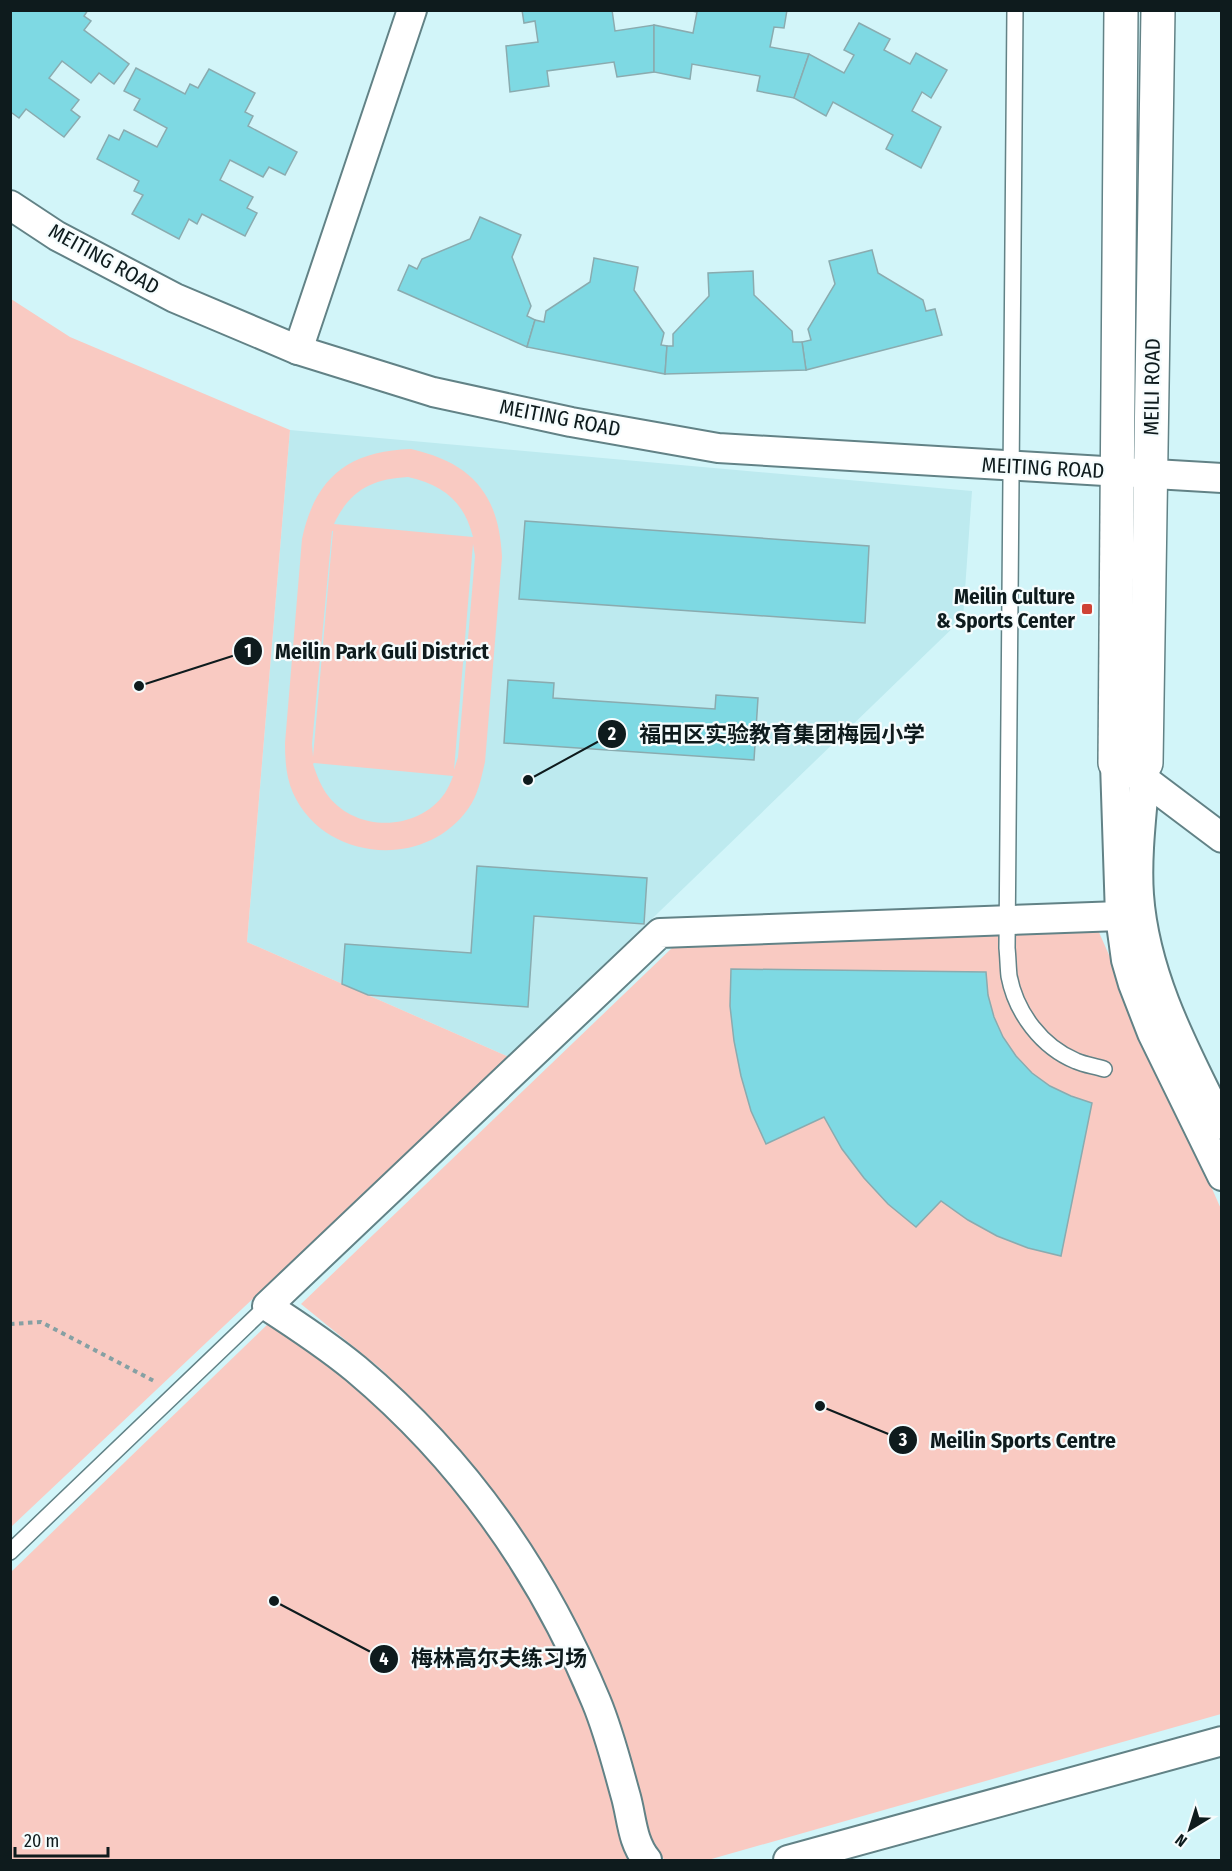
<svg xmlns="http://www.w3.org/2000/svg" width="1232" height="1871" viewBox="0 0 1232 1871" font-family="'Fira Sans Condensed','Noto Sans SC',sans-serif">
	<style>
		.built { fill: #bdeaef }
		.green { fill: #f9cac2; fill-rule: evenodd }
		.building { fill: #7ed9e3; stroke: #8aabaf; stroke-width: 1.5 }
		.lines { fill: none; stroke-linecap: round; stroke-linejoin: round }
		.service-casing { stroke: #628286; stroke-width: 18 }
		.minor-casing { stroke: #628286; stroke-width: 32 }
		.tertiary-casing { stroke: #628286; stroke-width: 36 }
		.path { stroke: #86a0a3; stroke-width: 4; stroke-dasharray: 4.5 4.5; stroke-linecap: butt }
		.service { stroke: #fff; stroke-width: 15 }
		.minor { stroke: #fff; stroke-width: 28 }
		.tertiary { stroke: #fff; stroke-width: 33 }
		.poi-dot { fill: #cf4235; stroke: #f5fcfd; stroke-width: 2 }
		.labels { text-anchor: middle; stroke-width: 4.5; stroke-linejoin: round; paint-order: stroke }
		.street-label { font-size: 21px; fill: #0e1b1d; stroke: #f5fcfd }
		.poi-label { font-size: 21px; font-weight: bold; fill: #0e1b1d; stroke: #f5fcfd; text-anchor: end }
		.leader { fill: none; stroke: #0e1b1d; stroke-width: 2 }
		.callout-dot { fill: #0e1b1d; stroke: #f5fcfd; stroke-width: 2 }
		.mark-label { font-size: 18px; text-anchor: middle; font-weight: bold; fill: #fff }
		.callout-label { font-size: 22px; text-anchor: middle; font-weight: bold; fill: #0e1b1d; stroke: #f5fcfd; stroke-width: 4.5; stroke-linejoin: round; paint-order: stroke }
	</style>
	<rect width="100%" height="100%" fill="#d2f5f9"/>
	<path class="built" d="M 290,430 L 972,491 L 963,618 L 509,1057 L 247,942 Z"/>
	<g class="green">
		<path d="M 11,299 L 70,337 L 290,430 L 247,942 L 509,1057 L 11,1527 Z"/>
		<path d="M 411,449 C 472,463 499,494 502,557 L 485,762 C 481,779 478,795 468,809 C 425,870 324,862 293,793 C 286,777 285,760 285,743 L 302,539 C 315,478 348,451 411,449 ZM 408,477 C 443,485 464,501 473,537 L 334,524 C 350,490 372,479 408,477 ZM 332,531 L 333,531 L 313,757 L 312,744 ZM 473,544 L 475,556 L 458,757 L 454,770 ZM 313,764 L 314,763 L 453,776 C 451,782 448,788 445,793 C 419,831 358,833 329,797 C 321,787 317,776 313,764 Z"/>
		<path d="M 1098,930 L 1221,1209 L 1221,1714 L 708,1860 L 671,1860 L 664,1859 L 645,1840 L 517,1526 L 454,1444 L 381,1369 L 301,1304 L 673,947 Z"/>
		<path d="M 272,1320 L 315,1349 L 430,1453 L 524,1578 L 592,1718 L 630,1860 L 11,1860 L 11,1572 Z"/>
	</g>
	<g class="building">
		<path d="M 10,10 L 88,10 L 84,16 L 91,21 L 84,30 L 129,64 L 114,84 L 99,73 L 91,83 L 62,61 L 49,78 L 79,100 L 71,110 L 80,117 L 64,137 L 26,109 L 19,118 L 12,113 L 10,114 Z"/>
		<path d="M 522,10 L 612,10 L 615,31 L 654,25 L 654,72 L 617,77 L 614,62 L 547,71 L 549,86 L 510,92 L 506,46 L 538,42 L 535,21 L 524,23 Z"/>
		<path d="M 687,10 L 787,10 L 784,28 L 774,27 L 770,47 L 809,54 L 794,98 L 757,91 L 760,76 L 692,64 L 690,79 L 654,72 L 654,25 L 693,33 L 697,12 Z"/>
		<path d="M 859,23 L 890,39 L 884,50 L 910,64 L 916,53 L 947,70 L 931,98 L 922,92 L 912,111 L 941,127 L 921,168 L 886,149 L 893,135 L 833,102 L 826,116 L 794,98 L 809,54 L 844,73 L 854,55 L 844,50 Z"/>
		<path d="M 136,68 L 185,94 L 190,84 L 198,88 L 209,69 L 255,93 L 245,112 L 253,116 L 248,126 L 297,152 L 285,175 L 269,167 L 263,177 L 230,160 L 220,180 L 253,197 L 247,208 L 257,213 L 245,236 L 202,214 L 197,224 L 189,219 L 179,239 L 132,214 L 143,195 L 134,191 L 139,181 L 97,159 L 109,135 L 119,140 L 124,130 L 157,147 L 167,128 L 134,110 L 140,99 L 124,91 Z"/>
		<path d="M 480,217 L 521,235 L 512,257 L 531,306 L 527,316 L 535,320 L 527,347 L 398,290 L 409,265 L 417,269 L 422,259 L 470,239 Z"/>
		<path d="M 872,250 L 878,273 L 923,300 L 926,311 L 935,309 L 942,335 L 806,370 L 802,342 L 811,340 L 808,329 L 835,284 L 829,261 Z"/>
		<path d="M 594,258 L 638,267 L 634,290 L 664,333 L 661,345 L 667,346 L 665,374 L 527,347 L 535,320 L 544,322 L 546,311 L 590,282 Z"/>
		<path d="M 753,271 L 754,295 L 792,331 L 793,342 L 802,342 L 806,370 L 665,374 L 667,346 L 673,346 L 673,334 L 709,296 L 708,273 Z"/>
		<path d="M 525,521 L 869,546 L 865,623 L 519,599 Z"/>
		<path d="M 508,680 L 554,683 L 553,698 L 715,709 L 716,695 L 758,698 L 754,760 L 504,743 Z"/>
		<path d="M 477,866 L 647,878 L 644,924 L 534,916 L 528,1007 L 368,995 L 342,984 L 345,944 L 471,953 Z"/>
		<path d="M 731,969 L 986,972 L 988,995 L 994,1017 L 1003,1037 L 1016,1056 L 1032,1073 L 1050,1086 L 1071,1096 L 1092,1103 L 1061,1256 L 1028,1248 L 997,1236 L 968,1220 L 941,1201 L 916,1227 L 888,1204 L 864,1178 L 842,1149 L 824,1117 L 766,1144 L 751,1111 L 741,1076 L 734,1041 L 730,1006 Z"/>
	</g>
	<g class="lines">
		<defs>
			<g id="service">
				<path d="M 1015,10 L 1007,948 C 1008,957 1008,967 1009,976 C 1016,1013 1042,1047 1076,1061 C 1085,1065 1095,1066 1104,1069"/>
				<path d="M 10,1552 L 267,1306"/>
			</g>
			<g id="minor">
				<path d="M 10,205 L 57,236 L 175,298 L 298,350 L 433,392 L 571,422 L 718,448 L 1222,478"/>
				<path d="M 298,350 L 412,10"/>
				<path d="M 1115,763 L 1120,916 L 1126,960 L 1133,984 L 1152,1033 L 1222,1176"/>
				<path d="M 1146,763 C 1143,805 1136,853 1139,895 C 1145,978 1186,1052 1222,1125"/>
				<path d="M 1131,772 L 1145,780 L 1222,838"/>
				<path d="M 647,1860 C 632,1842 632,1819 626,1797 C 617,1765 609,1732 596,1701 C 543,1573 463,1459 356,1369 C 328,1346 298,1326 267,1306 L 660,933 L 1120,916"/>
				<path d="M 788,1860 L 1222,1741"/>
			</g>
			<g id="tertiary">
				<path d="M 1115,763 L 1121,10"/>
				<path d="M 1146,763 L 1158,10"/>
			</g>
		</defs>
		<use href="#service" class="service-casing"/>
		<use href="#minor" class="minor-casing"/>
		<use href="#tertiary" class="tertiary-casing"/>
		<path class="path" d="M 10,1324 L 41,1322 L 154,1381"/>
		<use href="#service" class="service"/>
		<use href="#minor" class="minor"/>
		<use href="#tertiary" class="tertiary"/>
	</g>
	<rect class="poi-dot" x="1081" y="603" width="12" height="12" rx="3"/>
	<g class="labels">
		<g class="street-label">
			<text transform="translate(104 259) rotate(29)" y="7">MEITING ROAD</text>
			<text transform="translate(1152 387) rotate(-89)" y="7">MEILI ROAD</text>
			<text transform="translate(560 418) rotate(11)" y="7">MEITING ROAD</text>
			<text transform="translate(1043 468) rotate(3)" y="7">MEITING ROAD</text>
		</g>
		<g class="poi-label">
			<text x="1075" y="604">Meilin Culture<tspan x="1075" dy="24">&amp; Sports Center</tspan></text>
		</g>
	</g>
	<path class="leader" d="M139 686L248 651M528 780L612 734M820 1406L903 1440M274 1601L384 1659"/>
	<g class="callout-dot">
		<circle cx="139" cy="686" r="6"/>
		<circle cx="528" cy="780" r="6"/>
		<circle cx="820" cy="1406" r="6"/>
		<circle cx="274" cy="1601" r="6"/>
		<circle cx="248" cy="651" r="15"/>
		<circle cx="612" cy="734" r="15"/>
		<circle cx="903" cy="1440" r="15"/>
		<circle cx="384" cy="1659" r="15"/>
	</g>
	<g class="mark-label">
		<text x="248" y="657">1</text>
		<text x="612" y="740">2</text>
		<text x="903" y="1446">3</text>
		<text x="384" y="1665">4</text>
	</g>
	<g class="callout-label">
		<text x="382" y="659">Meilin Park Guli District</text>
		<text x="782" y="742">福田区实验教育集团梅园小学</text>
		<text x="1023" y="1448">Meilin Sports Centre</text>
		<text x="499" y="1666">梅林高尔夫练习场</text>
	</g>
	<rect width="1232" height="1871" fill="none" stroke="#0e1b1d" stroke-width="24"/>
	<g transform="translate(1190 1829) rotate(218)" stroke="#f5fcfd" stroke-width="4.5" paint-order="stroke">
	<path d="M0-4.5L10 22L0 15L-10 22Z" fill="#0e1b1d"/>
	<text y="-9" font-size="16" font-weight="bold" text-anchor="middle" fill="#0e1b1d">N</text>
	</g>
	<path d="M15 1847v9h93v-9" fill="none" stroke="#0e1b1d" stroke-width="3"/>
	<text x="24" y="1847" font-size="18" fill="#0e1b1d" stroke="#f5fcfd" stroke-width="4.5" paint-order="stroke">20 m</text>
</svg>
